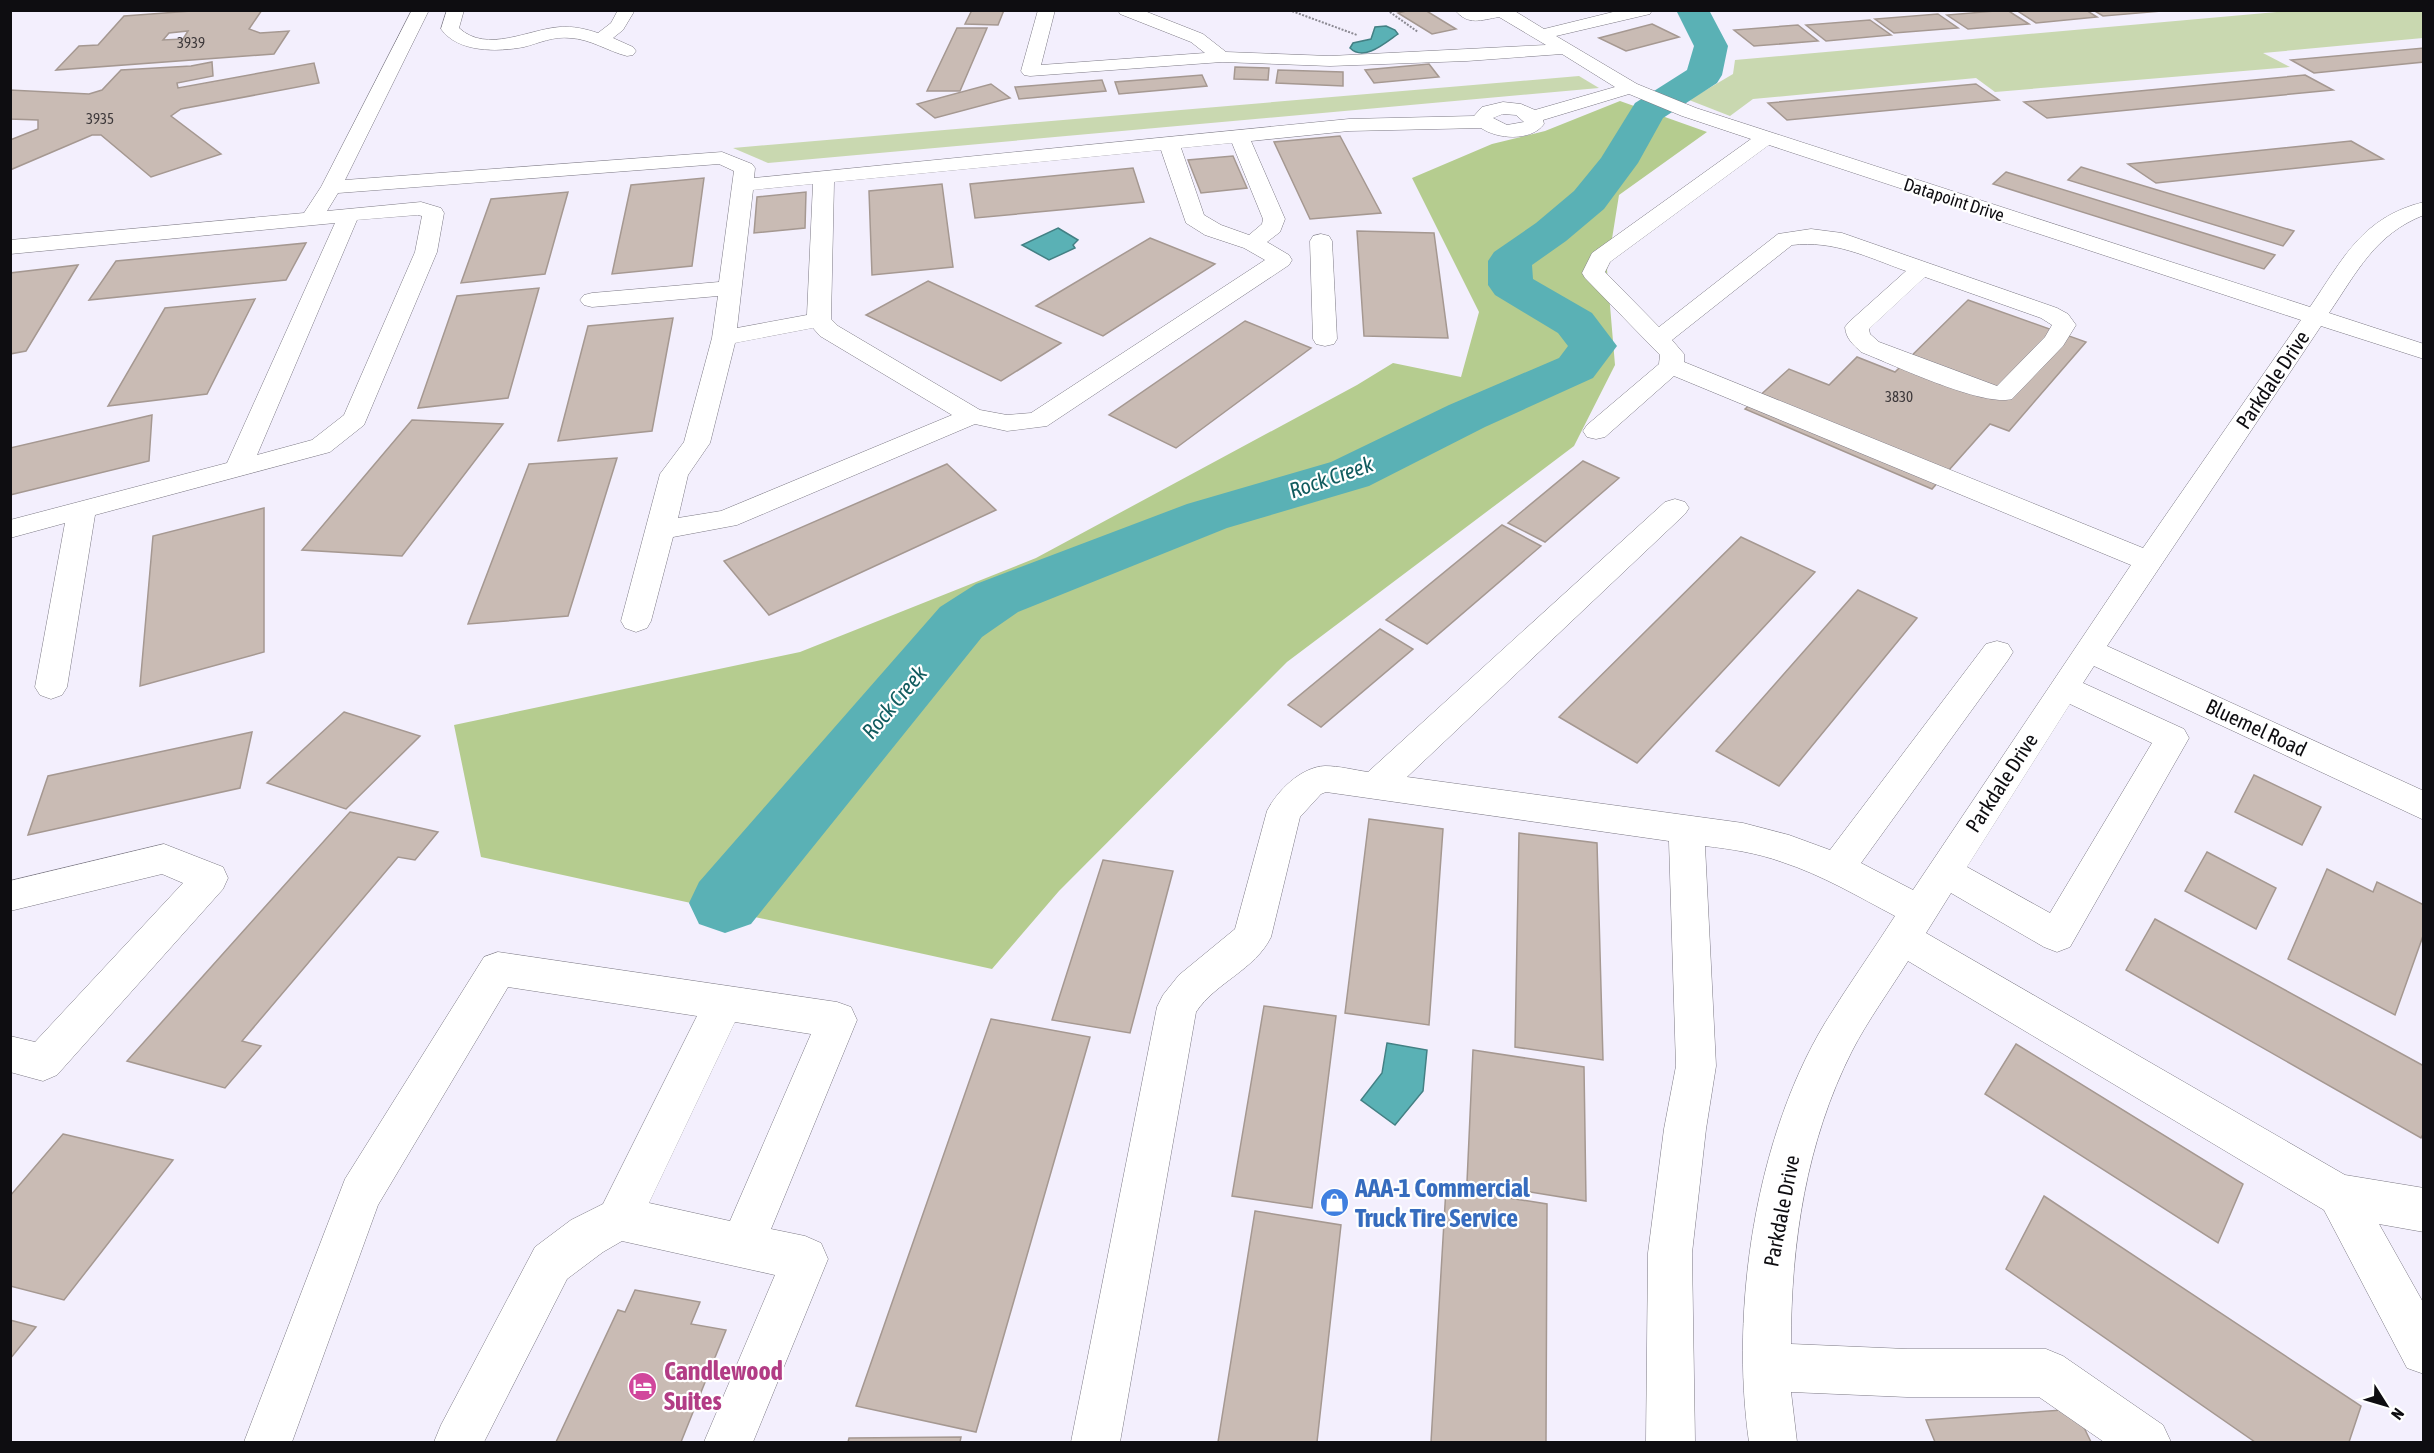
<svg xmlns="http://www.w3.org/2000/svg" width="2434" height="1453" viewBox="0 0 2434 1453" font-family="'Asap Condensed',sans-serif">
	<style>
		.green { fill: #c9d8b0 }
		.forest { fill: #b5cc8f }
		.water { fill: #5ab1b5; stroke: #438084; stroke-width: 1.5 }
		.lines { fill: none; stroke-linecap: round; stroke-linejoin: round }
		.river { fill: #5ab1b5; fill-rule: evenodd }
		.building { fill: #c9bbb4; stroke: #a59891; stroke-width: 1.5; fill-rule: evenodd }
		.minor-casing { stroke: #7d7a85; stroke-width: 1 }
		.path { stroke: #8c8a93; stroke-width: 2; stroke-dasharray: 2 1.5; stroke-linecap: butt }
		.minor { fill: #fff; fill-rule: evenodd }
		.labels { text-anchor: middle; stroke-width: 4.5; stroke-linejoin: round; paint-order: stroke }
		.far-number-label { font-size: 15px; fill: #3d383a }
		.far-street-label { font-size: 18px; fill: #0e0d11; stroke: #fff }
		.street-label { font-size: 21px; fill: #0e0d11; stroke: #fff }
		.water-label { font-size: 22px; font-style: italic; fill: #115c5f; stroke: #fff }
		.near-shop-label { font-size: 26px; font-weight: bold; fill: #366cbe; stroke: #fff; text-anchor: start }
		.near-hotel-label { font-size: 26px; font-weight: bold; fill: #b23c85; stroke: #fff; text-anchor: start }
	</style>
	<rect width="100%" height="100%" fill="#f3effd"/>
	<g class="green">
		<path d="M 2299,10 L 2423,11 L 2423,38 L 2263,53 L 2290,67 L 1995,92 L 1976,78 L 1753,99 L 1730,116 L 1689,100 L 1733,74 L 1735,60 Z"/>
		<path d="M 1579,76 L 1599,88 L 768,163 L 733,148 Z"/>
	</g>
	<path class="forest" d="M 1620,101 L 1707,132 L 1619,195 L 1607,270 L 1615,365 L 1574,446 L 1287,662 L 1059,891 L 992,969 L 481,857 L 454,725 L 800,652 L 1036,558 L 1357,385 L 1393,363 L 1461,377 L 1479,312 L 1412,178 L 1492,144 L 1545,131 Z"/>
	<g class="water">
		<path d="M 1386,26 L 1395,30 L 1398,34 C 1385,43 1364,62 1350,48 L 1353,43 L 1371,39 L 1375,27 Z"/>
		<path d="M 1058,228 L 1078,240 L 1073,245 L 1075,248 L 1049,260 L 1022,245 Z"/>
		<path d="M 1387,1043 L 1427,1050 L 1423,1091 L 1395,1125 L 1361,1100 L 1382,1073 Z"/>
	</g>
	<g class="lines">
		<path class="river" d="M 1676,10 L 1709,10 L 1728,46 L 1722,75 L 1717,83 L 1663,118 L 1638,163 L 1604,209 L 1566,241 L 1532,265 L 1533,279 L 1592,313 L 1617,346 L 1593,378 L 1485,427 L 1369,486 L 1227,528 L 1018,612 L 982,637 L 751,924 L 725,933 L 699,924 L 689,903 L 699,882 L 940,607 L 976,584 L 1187,504 L 1331,462 L 1449,405 L 1559,358 L 1568,346 L 1558,333 L 1495,295 L 1488,285 L 1488,261 L 1494,252 L 1536,223 L 1574,191 L 1601,158 L 1635,103 L 1687,70 L 1694,46 Z"/>
	</g>
	<g class="building">
		<path d="M 205,10 L 262,10 L 249,29 L 260,33 L 289,31 L 274,54 L 56,70 L 79,46 L 98,45 L 124,16 ZM 188,31 L 183,39 L 163,40 L 169,33 Z"/>
		<path d="M 972,10 L 1004,10 L 998,25 L 965,24 Z"/>
		<path d="M 1410,10 L 1425,10 L 1456,29 L 1432,34 L 1398,13 Z"/>
		<path d="M 2007,10 L 2029,24 L 1968,29 L 1947,15 Z"/>
		<path d="M 2016,10 L 2086,10 L 2097,17 L 2036,23 Z"/>
		<path d="M 2093,10 L 2162,10 L 2163,11 L 2103,16 Z"/>
		<path d="M 1938,14 L 1958,28 L 1894,33 L 1875,19 Z"/>
		<path d="M 1870,20 L 1891,35 L 1826,41 L 1806,25 Z"/>
		<path d="M 1652,24 L 1679,37 L 1626,51 L 1599,38 Z"/>
		<path d="M 1798,25 L 1818,41 L 1754,46 L 1734,30 Z"/>
		<path d="M 957,28 L 987,28 L 960,91 L 927,91 Z"/>
		<path d="M 2424,48 L 2424,62 L 2314,73 L 2291,60 Z"/>
		<path d="M 212,62 L 213,76 L 177,83 L 178,88 L 314,63 L 319,83 L 181,109 L 171,116 L 221,154 L 151,177 L 101,135 L 92,135 L 10,170 L 10,140 L 38,129 L 38,120 L 10,119 L 10,90 L 89,94 L 102,90 L 121,70 L 191,66 Z"/>
		<path d="M 1429,64 L 1439,77 L 1374,83 L 1365,70 Z"/>
		<path d="M 1235,67 L 1269,68 L 1268,80 L 1234,79 Z"/>
		<path d="M 1278,70 L 1343,72 L 1343,86 L 1276,83 Z"/>
		<path d="M 1202,75 L 1207,86 L 1119,94 L 1115,82 Z"/>
		<path d="M 2305,75 L 2333,90 L 2047,118 L 2024,102 Z"/>
		<path d="M 1102,80 L 1106,91 L 1019,99 L 1015,87 Z"/>
		<path d="M 991,84 L 1010,98 L 935,118 L 917,104 Z"/>
		<path d="M 1976,84 L 1999,100 L 1787,120 L 1768,103 Z"/>
		<path d="M 1340,136 L 1381,213 L 1310,219 L 1274,142 Z"/>
		<path d="M 2351,141 L 2383,159 L 2156,183 L 2128,164 Z"/>
		<path d="M 1233,156 L 1247,188 L 1201,193 L 1188,160 Z"/>
		<path d="M 2081,167 L 2294,231 L 2283,246 L 2068,180 Z"/>
		<path d="M 1133,168 L 1144,202 L 975,218 L 970,184 Z"/>
		<path d="M 2006,172 L 2275,255 L 2264,269 L 1993,184 Z"/>
		<path d="M 704,178 L 692,266 L 612,274 L 631,185 Z"/>
		<path d="M 942,184 L 953,267 L 872,275 L 869,191 Z"/>
		<path d="M 568,192 L 545,274 L 461,283 L 491,199 Z"/>
		<path d="M 806,192 L 805,228 L 754,233 L 757,197 Z"/>
		<path d="M 1357,231 L 1434,233 L 1448,338 L 1364,336 Z"/>
		<path d="M 1150,238 L 1215,264 L 1103,336 L 1036,306 Z"/>
		<path d="M 306,243 L 286,280 L 89,300 L 116,261 Z"/>
		<path d="M 78,265 L 26,351 L 10,354 L 10,273 Z"/>
		<path d="M 928,281 L 1061,343 L 1001,381 L 866,315 Z"/>
		<path d="M 539,288 L 508,398 L 418,408 L 457,296 Z"/>
		<path d="M 255,299 L 207,394 L 108,406 L 165,308 Z"/>
		<path d="M 1968,300 L 2086,342 L 2009,431 L 1990,424 L 1932,489 L 1745,409 L 1789,369 L 1829,385 L 1857,357 L 1895,372 Z"/>
		<path d="M 673,318 L 652,431 L 558,441 L 588,326 Z"/>
		<path d="M 1245,321 L 1311,348 L 1176,448 L 1109,415 Z"/>
		<path d="M 152,415 L 149,461 L 10,495 L 10,448 Z"/>
		<path d="M 412,420 L 503,424 L 402,556 L 302,550 Z"/>
		<path d="M 617,458 L 568,616 L 468,624 L 529,464 Z"/>
		<path d="M 1583,461 L 1619,478 L 1545,542 L 1508,523 Z"/>
		<path d="M 947,464 L 996,510 L 769,615 L 724,561 Z"/>
		<path d="M 264,508 L 264,652 L 140,686 L 153,536 Z"/>
		<path d="M 1502,525 L 1541,546 L 1427,644 L 1386,620 Z"/>
		<path d="M 1741,537 L 1815,572 L 1637,763 L 1559,717 Z"/>
		<path d="M 1858,590 L 1917,618 L 1779,786 L 1716,751 Z"/>
		<path d="M 1380,629 L 1413,649 L 1321,727 L 1288,705 Z"/>
		<path d="M 344,712 L 420,736 L 346,809 L 267,783 Z"/>
		<path d="M 252,732 L 240,788 L 28,835 L 48,776 Z"/>
		<path d="M 2254,775 L 2321,807 L 2302,845 L 2235,812 Z"/>
		<path d="M 350,812 L 438,832 L 415,860 L 398,857 L 242,1041 L 261,1046 L 225,1088 L 127,1061 Z"/>
		<path d="M 1369,819 L 1443,829 L 1429,1025 L 1345,1013 Z"/>
		<path d="M 1519,833 L 1597,843 L 1603,1060 L 1515,1047 Z"/>
		<path d="M 2207,852 L 2276,888 L 2256,929 L 2185,891 Z"/>
		<path d="M 1103,860 L 1173,871 L 1130,1033 L 1052,1020 Z"/>
		<path d="M 2327,869 L 2373,892 L 2377,882 L 2424,905 L 2424,933 L 2395,1015 L 2288,959 Z"/>
		<path d="M 2155,919 L 2424,1066 L 2424,1132 L 2421,1138 L 2126,970 Z"/>
		<path d="M 1264,1006 L 1336,1016 L 1312,1208 L 1232,1196 Z"/>
		<path d="M 991,1019 L 1090,1037 L 976,1432 L 856,1406 Z"/>
		<path d="M 2016,1044 L 2243,1184 L 2218,1243 L 1985,1094 Z"/>
		<path d="M 1473,1050 L 1584,1067 L 1586,1201 L 1467,1182 Z"/>
		<path d="M 63,1134 L 173,1160 L 64,1300 L 10,1286 L 10,1196 Z"/>
		<path d="M 1446,1188 L 1547,1204 L 1546,1442 L 1431,1442 Z"/>
		<path d="M 2044,1196 L 2361,1406 L 2349,1442 L 2255,1442 L 2006,1269 Z"/>
		<path d="M 1255,1211 L 1341,1225 L 1317,1442 L 1218,1442 Z"/>
		<path d="M 635,1290 L 700,1302 L 691,1324 L 726,1330 L 681,1442 L 556,1442 L 618,1310 L 625,1312 Z"/>
		<path d="M 10,1320 L 36,1327 L 10,1359 Z"/>
		<path d="M 2075,1409 L 2091,1442 L 1935,1442 L 1926,1420 Z"/>
		<path d="M 961,1437 L 960,1442 L 848,1442 L 849,1438 Z"/>
	</g>
	<g class="lines">
		<defs>
			<g id="minor">
				<path d="M 412,10 L 429,10 L 345,180 L 722,152 L 752,164 L 755,168 L 754,178 L 1349,119 L 1474,116 L 1482,107 L 1503,102 L 1521,104 L 1535,110 L 1615,87 L 1562,54 L 1467,61 L 1330,66 L 1222,62 L 1030,76 L 1024,75 L 1021,71 L 1038,10 L 1055,10 L 1041,65 L 1205,53 L 1191,42 L 1120,14 L 1118,10 L 1142,10 L 1203,34 L 1226,52 L 1330,56 L 1546,45 L 1499,17 C 1481,20 1468,26 1455,10 L 1513,10 L 1544,29 L 1621,10 L 1652,10 L 1650,14 L 1556,36 L 1637,84 L 1696,108 L 2310,307 C 2343,259 2362,217 2424,202 L 2424,215 C 2375,234 2357,272 2329,313 L 2424,344 L 2424,359 L 2321,326 L 2107,646 L 2424,791 L 2424,820 L 2094,666 L 2083,683 L 2184,729 L 2189,738 L 2070,947 L 2057,952 L 2044,947 L 1951,893 L 1926,933 L 2345,1175 L 2424,1188 L 2424,1232 L 2379,1224 L 2424,1304 L 2424,1374 L 2407,1368 L 2324,1210 L 1908,961 C 1890,990 1868,1020 1852,1051 C 1806,1142 1791,1243 1791,1344 L 1907,1349 L 2046,1349 L 2063,1356 L 2163,1425 L 2171,1442 L 2104,1442 L 2039,1397 L 1907,1397 L 1791,1392 L 1797,1442 L 1749,1442 C 1730,1310 1755,1139 1825,1023 C 1847,987 1872,952 1895,916 C 1859,897 1822,875 1782,862 C 1757,853 1731,849 1705,846 L 1716,1066 L 1706,1129 L 1692,1253 L 1695,1442 L 1646,1442 L 1648,1253 L 1664,1129 L 1676,1066 L 1669,841 L 1326,792 L 1321,794 L 1300,817 L 1271,937 C 1255,970 1216,982 1196,1012 L 1120,1442 L 1071,1442 L 1157,1007 L 1163,995 L 1179,975 L 1235,929 L 1267,811 C 1277,791 1301,767 1325,766 C 1339,766 1354,770 1368,772 L 1665,502 L 1675,499 L 1685,502 L 1689,508 L 1685,514 L 1407,777 L 1743,823 L 1789,835 L 1830,850 L 1986,644 L 1997,641 L 2008,644 L 2013,652 L 2008,660 L 1861,863 L 1913,890 L 2131,565 L 1674,376 L 1605,437 L 1596,439 L 1587,437 L 1583,431 L 1587,425 L 1659,364 L 1660,355 L 1585,278 L 1582,273 L 1592,253 L 1751,139 L 1682,116 L 1629,94 L 1543,120 L 1544,124 C 1531,142 1497,139 1481,128 L 1349,131 L 1251,141 L 1285,219 L 1280,232 L 1267,242 L 1289,255 L 1292,260 L 1289,265 L 1047,426 L 1007,431 L 975,424 L 737,525 L 673,537 L 651,621 L 647,628 L 636,632 L 625,628 L 621,621 L 660,474 L 684,442 L 712,338 L 718,296 L 592,307 L 584,305 L 580,300 L 584,295 L 592,293 L 719,282 L 734,171 L 719,164 L 338,193 L 327,211 L 421,202 L 441,208 L 444,213 L 437,252 L 364,425 L 330,452 L 95,515 L 67,687 L 62,695 L 51,699 L 40,695 L 35,687 L 65,523 L 10,538 L 10,520 L 227,463 L 335,223 L 10,254 L 10,240 L 304,213 L 321,187 ZM 1503,114 L 1516,115 L 1524,122 L 1507,125 L 1493,118 ZM 1232,143 L 1263,219 L 1262,224 L 1249,235 L 1221,225 L 1204,215 L 1181,148 ZM 1769,145 L 2301,320 L 2143,548 L 1684,362 L 1684,354 L 1672,340 L 1792,245 C 1834,240 1867,257 1906,271 L 1849,322 L 1845,327 C 1846,339 1853,344 1861,352 C 1894,365 1982,407 2012,399 L 2063,346 L 2076,325 L 2068,314 L 2057,308 L 1842,233 L 1811,229 L 1778,234 L 1659,327 L 1605,272 L 1610,262 ZM 1161,150 L 1186,223 L 1205,235 L 1244,248 L 1265,260 L 1031,413 L 1007,415 L 980,410 L 838,326 L 831,319 L 834,182 ZM 813,184 L 807,315 L 737,328 L 753,190 ZM 418,215 L 422,216 L 415,252 L 344,415 L 312,440 L 257,455 L 357,220 ZM 1925,277 L 2041,318 L 2052,325 L 2045,337 L 1997,386 L 1879,342 L 1870,334 L 1869,329 ZM 813,328 L 820,336 L 952,415 L 721,511 L 678,518 L 688,475 L 710,443 L 735,343 ZM 2070,704 L 2152,743 L 2050,913 L 1967,867 Z"/>
				<path d="M 447,10 L 464,10 L 459,28 C 487,54 529,29 560,27 C 573,26 586,29 598,33 L 611,23 L 618,10 L 635,10 L 623,30 L 613,38 L 633,47 L 636,51 L 633,55 L 627,56 C 607,51 591,39 570,38 C 554,36 539,43 524,47 C 498,52 458,53 441,29 Z"/>
				<path d="M 1321,234 L 1329,236 L 1332,241 L 1337,339 L 1334,344 L 1325,346 L 1316,344 L 1313,339 L 1310,241 L 1313,236 Z"/>
				<path d="M 164,844 L 223,867 L 228,878 L 223,889 L 57,1075 L 43,1081 L 10,1072 L 10,1036 L 35,1042 L 183,883 L 162,874 L 10,911 L 10,881 Z"/>
				<path d="M 498,952 L 837,1002 L 851,1007 L 857,1020 L 771,1229 L 805,1236 L 821,1243 L 828,1259 L 753,1442 L 704,1442 L 775,1275 L 622,1241 L 603,1252 L 567,1279 L 484,1442 L 434,1442 L 441,1425 L 535,1247 L 571,1220 L 603,1204 L 697,1016 L 508,987 L 378,1205 L 292,1442 L 244,1442 L 345,1179 L 484,957 ZM 735,1022 L 811,1034 L 730,1221 L 649,1203 Z"/>
			</g>
		</defs>
		<use href="#minor" class="minor-casing"/>
		<g class="path">
			<path d="M 1289,10 L 1357,35"/>
			<path d="M 1387,10 L 1418,32"/>
		</g>
		<use href="#minor" class="minor"/>
	</g>
	<defs>
		<symbol id="shop-disc" viewBox="-11 -11 22 22"><circle r="9.5" fill="#3f7fe0" stroke="#fff"/><path d="M-5-2.5h2.3a2.7 3.5 0 0 1 5.4 0H5L5.5 6h-11ZM-1.5-2.5h3a1.5 2.3 0 0 0-3 0Z" fill="#fff"/></symbol>
		<symbol id="hotel-disc" viewBox="-11 -11 22 22"><circle r="9.5" fill="#d1479c" stroke="#fff"/><path d="M-6-4.5h1.5V1H6V5H4.5V3h-9V5H-6ZM-4 0a1.8 1.8 0 1 1 3.6 0ZM.5 0V-2.5h3Q6-2.5 6 0Z" fill="#fff"/></symbol>
	</defs>
	<g fill-rule="evenodd">
		<use href="#shop-disc" x="1318" y="1186" width="33" height="33"/>
		<use href="#hotel-disc" x="626" y="1370" width="33" height="33"/>
	</g>
	<g class="labels">
		<g class="far-number-label">
			<text x="191" y="48">3939</text>
			<text x="100" y="124">3935</text>
			<text x="1899" y="402">3830</text>
		</g>
		<g class="far-street-label">
			<text transform="translate(1954 200) rotate(18)" y="6">Datapoint Drive</text>
		</g>
		<g class="street-label">
			<text transform="translate(2273 380) rotate(-56)" y="7">Parkdale Drive</text>
			<text transform="translate(2256 728) rotate(25)" y="7">Bluemel Road</text>
			<text transform="translate(2002 783) rotate(-57)" y="7">Parkdale Drive</text>
			<text transform="translate(1782 1211) rotate(-79)" y="7">Parkdale Drive</text>
		</g>
		<g class="water-label">
			<text transform="translate(1331 477) rotate(-19)" y="8">Rock Creek</text>
			<text transform="translate(894 702) rotate(-50)" y="8">Rock Creek</text>
		</g>
		<g class="near-shop-label">
			<text x="1355" y="1197">AAA-1 Commercial<tspan x="1355" dy="30">Truck Tire Service</tspan></text>
		</g>
		<g class="near-hotel-label">
			<text x="664" y="1380">Candlewood<tspan x="664" dy="30">Suites</tspan></text>
		</g>
	</g>
	<rect width="2434" height="1453" fill="none" stroke="#0e0d11" stroke-width="24"/>
	<g transform="translate(2386 1405) rotate(127)" stroke="#ffffff" stroke-width="4.5" paint-order="stroke">
	<path d="M0-4.5L10 22L0 15L-10 22Z" fill="#0e0d11"/>
	<text y="-9" font-size="16" font-weight="bold" text-anchor="middle" fill="#0e0d11">N</text>
	</g>
</svg>
